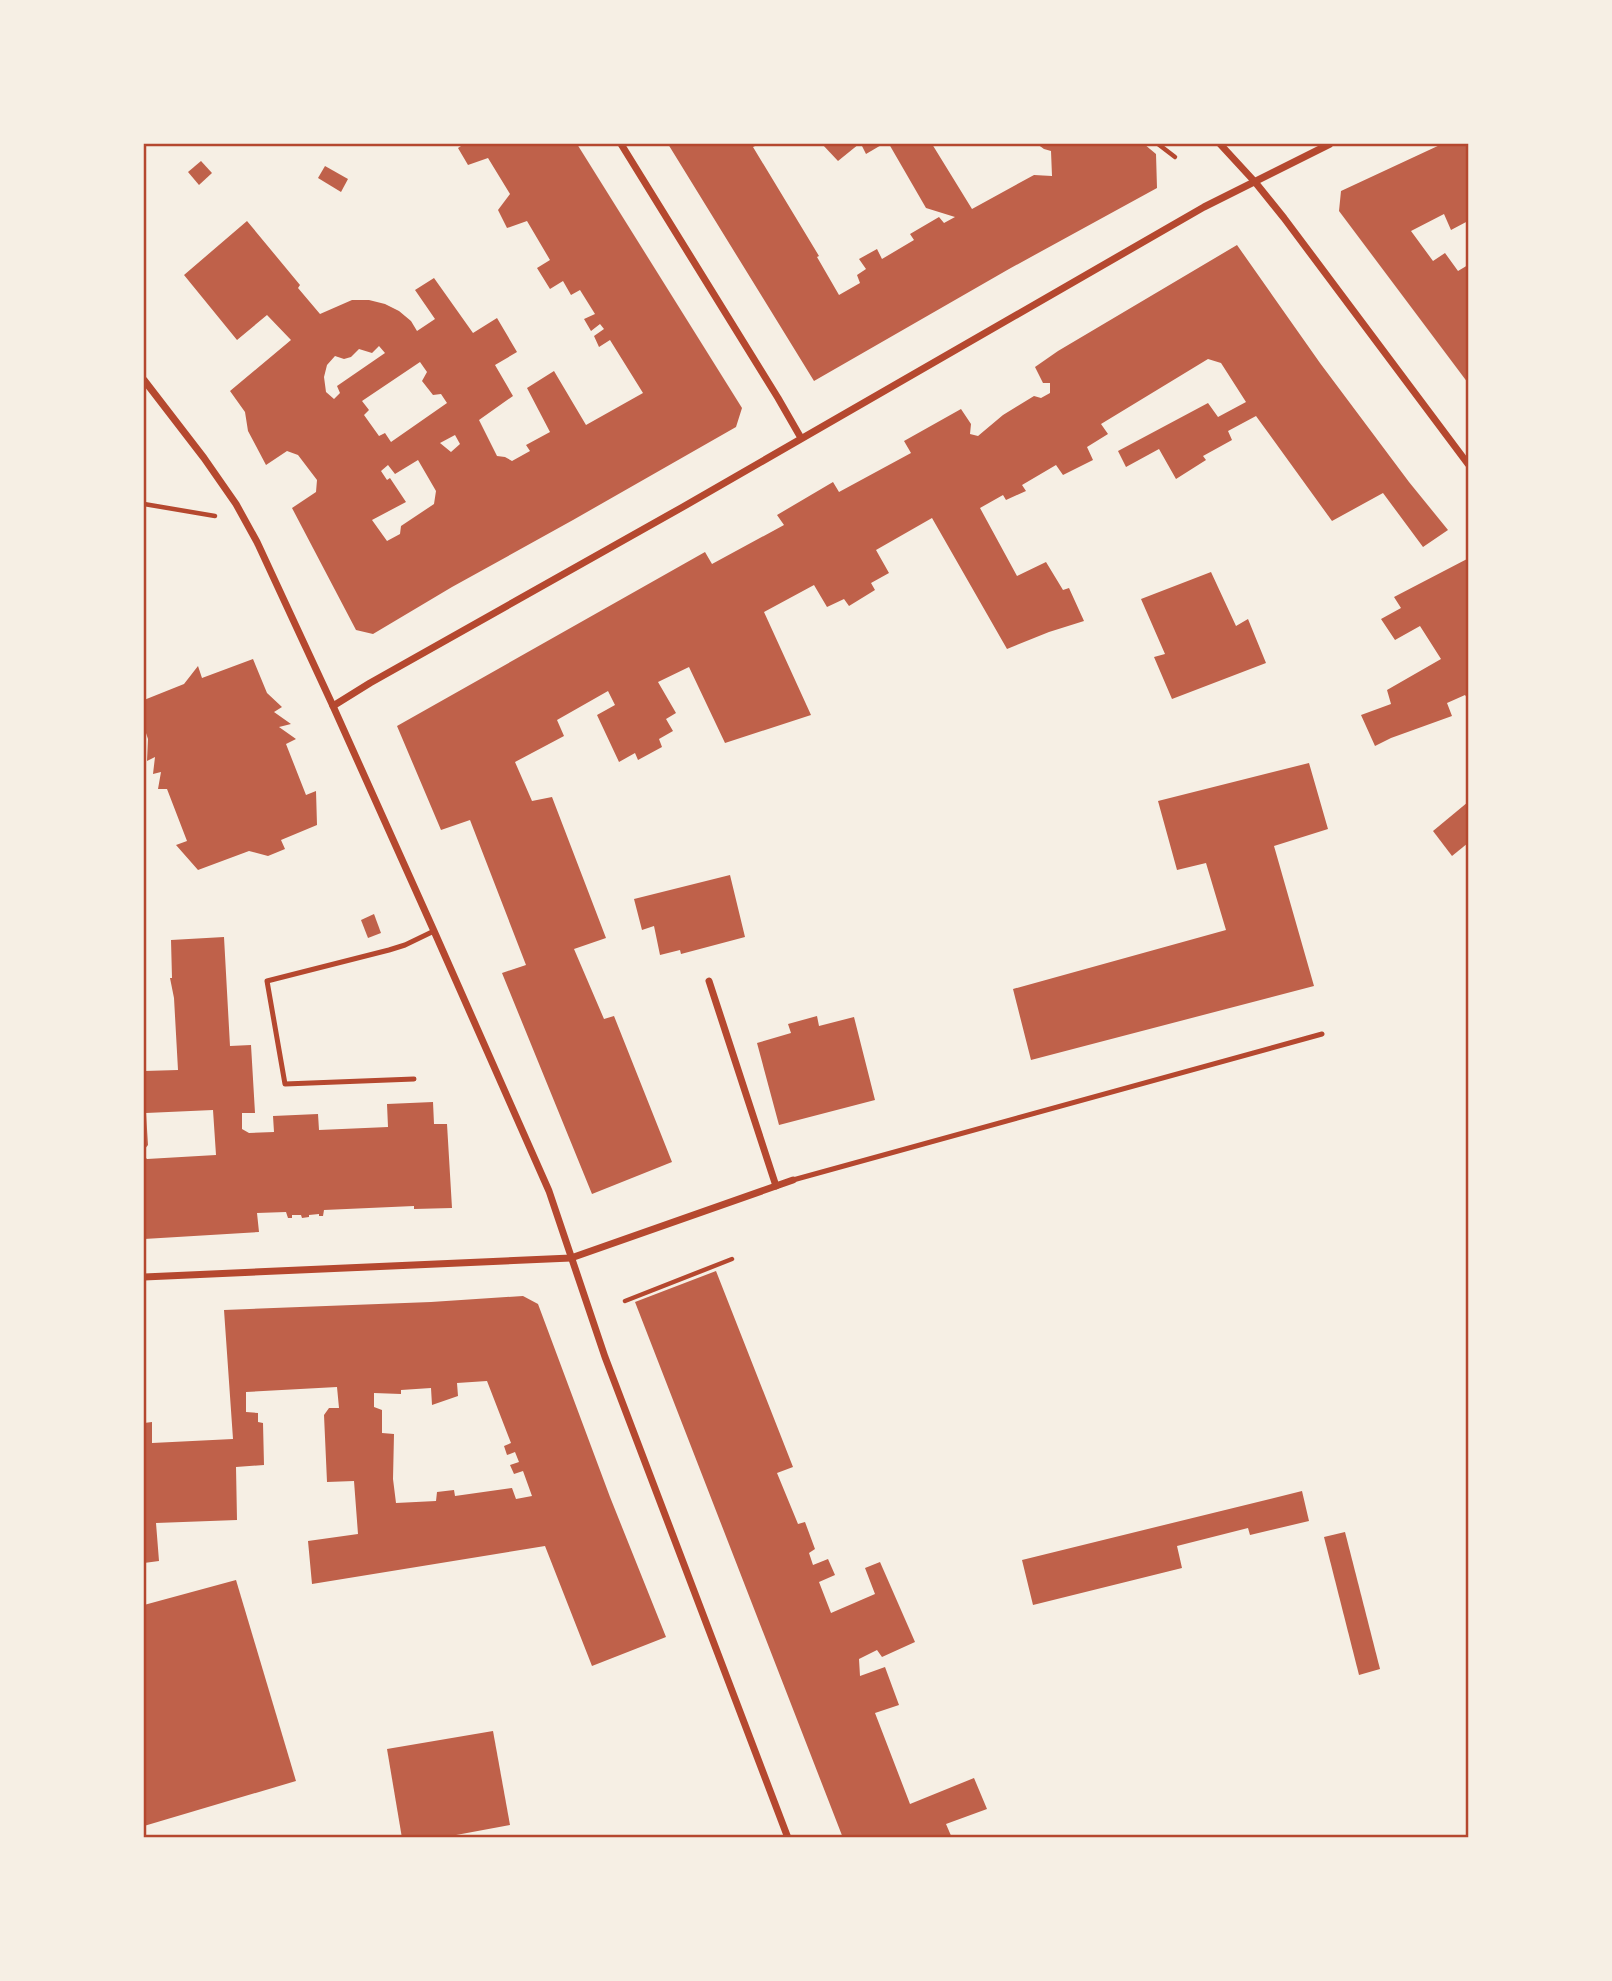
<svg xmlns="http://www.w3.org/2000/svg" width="1612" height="1981" viewBox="0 0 1612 1981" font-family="Poppins,sans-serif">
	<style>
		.building { fill: #bf614a; fill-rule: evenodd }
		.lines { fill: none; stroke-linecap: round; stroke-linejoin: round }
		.path { stroke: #b5482f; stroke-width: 4.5 }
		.service { stroke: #b5482f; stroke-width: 5 }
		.minor { stroke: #b5482f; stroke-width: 7 }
		.neatline { fill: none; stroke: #b5482f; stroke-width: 2.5 }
	</style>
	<rect width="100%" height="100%" fill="#f6efe4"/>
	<g class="building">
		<path d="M 464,144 L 577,144 L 742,408 L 736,427 L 573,520 L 452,587 L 373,634 L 356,630 L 292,508 L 316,492 L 317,480 L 298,455 L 287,451 L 266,465 L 248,431 L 245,412 L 230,391 L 291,340 L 267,315 L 237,340 L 184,275 L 247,221 L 300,285 L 298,288 L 320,314 L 352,300 L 369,300 L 385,304 L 399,311 L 411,321 L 417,331 L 435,319 L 415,290 L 434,278 L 473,333 L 497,318 L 517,352 L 495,365 L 513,396 L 479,420 L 497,456 L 505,457 L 512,461 L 530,451 L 526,445 L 550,432 L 527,388 L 554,371 L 586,425 L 643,393 L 610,340 L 599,347 L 594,336 L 604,329 L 600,324 L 591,331 L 584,319 L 595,314 L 580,290 L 571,295 L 563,281 L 550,289 L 537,268 L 550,260 L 527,221 L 507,228 L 498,210 L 510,194 L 488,158 L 468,165 L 458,148 ZM 379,346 L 385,353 L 337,386 L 340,393 L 334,399 L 326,392 L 324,377 L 327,365 L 335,356 L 344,359 L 351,357 L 359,349 L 372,353 ZM 420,362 L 427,372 L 422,381 L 433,395 L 441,394 L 447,403 L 391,442 L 385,433 L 379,436 L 364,415 L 369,410 L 362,401 ZM 455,435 L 460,444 L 451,452 L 440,443 ZM 418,460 L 436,491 L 434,504 L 401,526 L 400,534 L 387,541 L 372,520 L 406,502 L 390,478 L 387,480 L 381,471 L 388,465 L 395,474 Z"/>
		<path d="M 668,144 L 759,144 L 753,147 L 819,256 L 817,257 L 839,295 L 860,283 L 857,275 L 866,269 L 859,259 L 877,249 L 882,259 L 914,240 L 910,234 L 939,217 L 944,223 L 955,217 L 926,208 L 889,144 L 932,144 L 972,209 L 1034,175 L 1052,176 L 1051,151 L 1044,149 L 1037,144 L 1144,144 L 1156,154 L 1157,188 L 1009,269 L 814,381 Z"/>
		<path d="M 822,144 L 859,144 L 838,161 Z"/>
		<path d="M 861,144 L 883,144 L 866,154 Z"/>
		<path d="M 1442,144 L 1468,144 L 1468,221 L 1451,230 L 1444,214 L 1411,231 L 1433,261 L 1445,253 L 1458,271 L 1468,265 L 1468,383 L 1339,211 L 1341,191 Z"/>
		<path d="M 201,161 L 212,173 L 199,185 L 188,172 Z"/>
		<path d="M 325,166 L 348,179 L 341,192 L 318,178 Z"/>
		<path d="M 1237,245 L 1320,363 L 1409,482 L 1448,530 L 1423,547 L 1383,493 L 1332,521 L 1256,416 L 1228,431 L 1232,440 L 1203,456 L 1206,460 L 1176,479 L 1159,449 L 1126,467 L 1118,451 L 1208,403 L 1218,417 L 1246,402 L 1221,363 L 1208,359 L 1101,424 L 1108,434 L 1087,447 L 1093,460 L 1063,475 L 1056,465 L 1022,485 L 1026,491 L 1006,500 L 1003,495 L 980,508 L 1017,576 L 1046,562 L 1063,590 L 1069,588 L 1084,621 L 1049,632 L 1007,649 L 932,518 L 876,550 L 889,573 L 871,583 L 875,590 L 849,606 L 844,599 L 827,607 L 814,585 L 764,612 L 811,715 L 725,743 L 689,667 L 658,682 L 676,713 L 666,719 L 673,731 L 659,739 L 662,747 L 638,760 L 635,753 L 619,762 L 597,715 L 615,705 L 608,691 L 557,720 L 564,736 L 515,762 L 532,801 L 552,797 L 606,938 L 574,949 L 604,1019 L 614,1016 L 672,1162 L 592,1194 L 502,973 L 526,965 L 470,820 L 441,830 L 397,726 L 705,552 L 712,564 L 784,525 L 777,515 L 833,482 L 839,492 L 911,453 L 904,441 L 961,409 L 971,424 L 970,434 L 978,436 L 1003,415 L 1034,396 L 1041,398 L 1050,393 L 1050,383 L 1043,383 L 1035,367 L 1058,351 Z"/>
		<path d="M 1467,559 L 1468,699 L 1465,695 L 1447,703 L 1452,716 L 1391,738 L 1375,746 L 1361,715 L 1391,704 L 1387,690 L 1441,659 L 1420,626 L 1395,640 L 1381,619 L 1401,608 L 1394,597 Z"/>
		<path d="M 1211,572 L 1236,626 L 1248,619 L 1266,663 L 1172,699 L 1154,657 L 1165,654 L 1141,599 Z"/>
		<path d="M 253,659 L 267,693 L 282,707 L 274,712 L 291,724 L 279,727 L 296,739 L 286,744 L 306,795 L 316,791 L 317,825 L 281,840 L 285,849 L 268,856 L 249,851 L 198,870 L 176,845 L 187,841 L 167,789 L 158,789 L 161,772 L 153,774 L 155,757 L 147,761 L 148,739 L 144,727 L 144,700 L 184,684 L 198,666 L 202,678 Z"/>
		<path d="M 1309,763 L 1328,829 L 1274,846 L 1314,986 L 1031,1060 L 1013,989 L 1226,930 L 1206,863 L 1177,870 L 1158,801 Z"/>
		<path d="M 1468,802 L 1468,843 L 1452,856 L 1433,831 Z"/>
		<path d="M 730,875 L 745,937 L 681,954 L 680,950 L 660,955 L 654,926 L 642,930 L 634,899 Z"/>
		<path d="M 374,914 L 381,933 L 368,938 L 361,920 Z"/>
		<path d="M 224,937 L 230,1046 L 251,1045 L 255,1113 L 242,1113 L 242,1129 L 249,1133 L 274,1132 L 273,1116 L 318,1114 L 319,1130 L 388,1127 L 387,1104 L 433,1102 L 434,1124 L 447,1124 L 452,1208 L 414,1209 L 414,1206 L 324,1210 L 323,1216 L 319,1216 L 319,1214 L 309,1215 L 309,1217 L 302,1218 L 301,1215 L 292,1215 L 292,1218 L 288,1218 L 286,1212 L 257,1213 L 259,1232 L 144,1239 L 144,1156 L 147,1159 L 216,1155 L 213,1110 L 146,1113 L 148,1145 L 144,1150 L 144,1071 L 178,1070 L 174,998 L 170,978 L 172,978 L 171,940 Z"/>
		<path d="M 817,1016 L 819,1026 L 854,1017 L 875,1100 L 779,1125 L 757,1043 L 791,1033 L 788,1024 Z"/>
		<path d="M 716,1271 L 793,1467 L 777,1473 L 798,1524 L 805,1522 L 815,1549 L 809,1553 L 813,1565 L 828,1559 L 835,1575 L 819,1582 L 831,1613 L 875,1594 L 865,1568 L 880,1562 L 915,1642 L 882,1657 L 877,1650 L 859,1659 L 860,1676 L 885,1667 L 899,1705 L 875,1713 L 910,1804 L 974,1778 L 987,1809 L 946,1824 L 952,1838 L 843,1838 L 635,1302 Z"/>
		<path d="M 523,1296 L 538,1304 L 610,1497 L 666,1637 L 592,1666 L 545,1546 L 312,1584 L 308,1541 L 358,1534 L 354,1481 L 327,1482 L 324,1415 L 329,1408 L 339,1408 L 337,1387 L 246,1392 L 246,1412 L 258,1413 L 258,1422 L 263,1423 L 264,1465 L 236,1467 L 237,1520 L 156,1523 L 159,1561 L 144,1563 L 144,1423 L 152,1422 L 152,1443 L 233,1439 L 224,1310 L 431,1302 ZM 487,1381 L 511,1443 L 504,1446 L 507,1455 L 515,1452 L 519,1462 L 510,1465 L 514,1474 L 523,1471 L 532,1496 L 516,1499 L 512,1488 L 455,1496 L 454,1490 L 437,1492 L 436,1501 L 396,1503 L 393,1479 L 394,1434 L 382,1433 L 382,1410 L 374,1407 L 374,1393 L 401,1394 L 401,1390 L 431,1388 L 432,1405 L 458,1396 L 457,1383 Z"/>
		<path d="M 1302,1491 L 1309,1521 L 1250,1535 L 1248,1528 L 1177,1546 L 1182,1568 L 1033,1605 L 1022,1560 Z"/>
		<path d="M 1345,1532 L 1380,1669 L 1359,1675 L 1324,1537 Z"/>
		<path d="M 236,1580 L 296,1781 L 144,1826 L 144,1605 Z"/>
		<path d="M 493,1731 L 510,1825 L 440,1838 L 402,1838 L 387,1749 Z"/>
	</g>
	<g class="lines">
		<g class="path">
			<path d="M 1158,144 L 1175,157"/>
			<path d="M 144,504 L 215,516"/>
			<path d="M 625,1301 L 732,1259"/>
		</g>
		<g class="service">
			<path d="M 414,1079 L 285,1084 L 267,981 L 389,950 L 405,945 L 434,931"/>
			<path d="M 793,1180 L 1322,1034"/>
		</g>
		<g class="minor">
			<path d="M 621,144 L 778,398 L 801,438"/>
			<path d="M 1220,144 L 1255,182 L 1284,218 L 1468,464"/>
			<path d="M 144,380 L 204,458 L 236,504 L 257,542 L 333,706 L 434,931 L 549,1191 L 605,1357 L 788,1838"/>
			<path d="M 333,706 L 370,683 L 681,508 L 1204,207 L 1330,144"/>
			<path d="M 709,981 L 776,1186"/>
			<path d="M 144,1277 L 571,1258 L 793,1180"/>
		</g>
	</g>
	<rect width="1612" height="1981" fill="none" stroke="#f6efe4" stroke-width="290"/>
	<rect x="145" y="145" width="1322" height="1691" class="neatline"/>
</svg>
